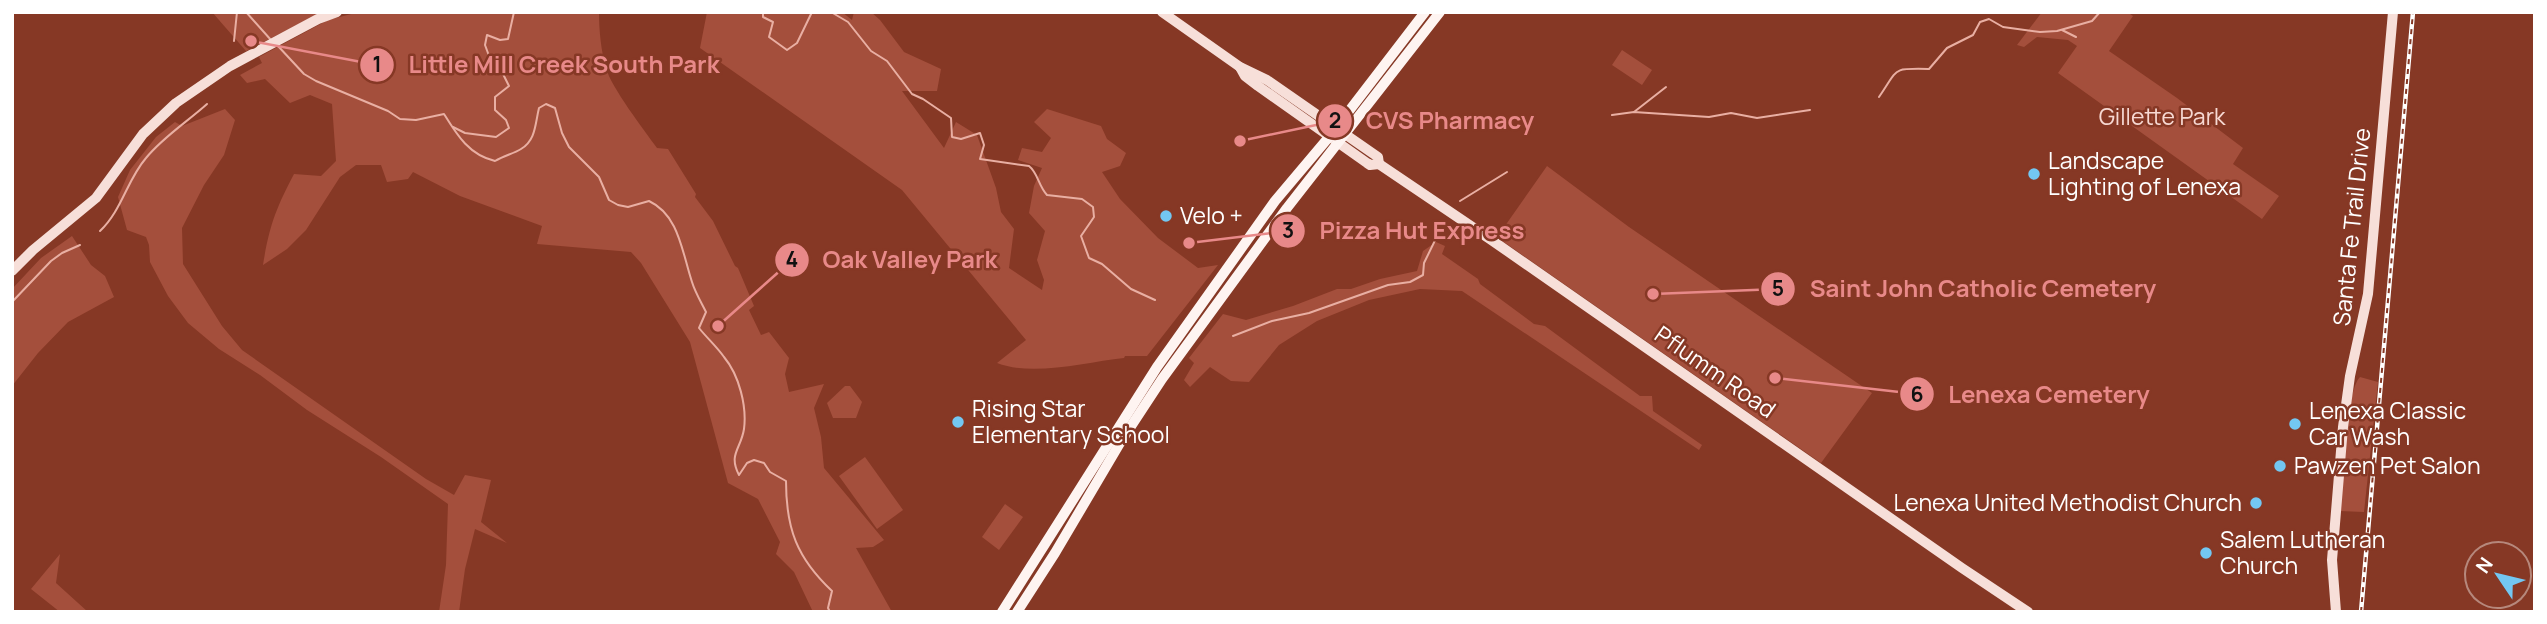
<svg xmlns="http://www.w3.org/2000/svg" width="2547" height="624" viewBox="0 0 2547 624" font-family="Manrope,sans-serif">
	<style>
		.green { fill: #a44f3c }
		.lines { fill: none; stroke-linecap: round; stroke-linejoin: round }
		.stream { stroke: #e9afa3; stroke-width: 2 }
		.secondary { stroke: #f7dfd9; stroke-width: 10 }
		.primary { stroke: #fef4f1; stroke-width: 10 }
		.rail-casing { stroke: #fff; stroke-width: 4.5 }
		.rail { stroke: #863825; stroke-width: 2; stroke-dasharray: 5; stroke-linecap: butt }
		.poi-dot { fill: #73c7f2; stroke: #863825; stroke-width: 2.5 }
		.labels { text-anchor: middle; stroke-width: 5; stroke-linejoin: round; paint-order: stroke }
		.park-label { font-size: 23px; fill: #f7d9d3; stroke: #863825 }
		.poi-label { font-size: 23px; fill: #fff; stroke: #863825; text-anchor: start }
		.street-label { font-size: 23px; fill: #fff; stroke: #863825 }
		.leader { fill: none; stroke: #e88989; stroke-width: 2.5 }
		.callout-dot { fill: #e88989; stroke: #863825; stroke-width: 2.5 }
		.mark-label { font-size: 21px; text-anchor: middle; font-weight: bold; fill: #111 }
		.callout-label { font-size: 24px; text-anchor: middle; font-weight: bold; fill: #e88989; stroke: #863825; stroke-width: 5; stroke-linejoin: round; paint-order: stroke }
	</style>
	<rect width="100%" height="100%" fill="#863825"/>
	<g class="green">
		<path d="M 212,12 L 322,12 L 246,51 Z"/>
		<path d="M 599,12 C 599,30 601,51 606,68 C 611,87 644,130 657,148 L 668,149 L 696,194 L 695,197 L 713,221 L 735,266 L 738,268 L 754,306 L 749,310 L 761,335 L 769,332 L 789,358 L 785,374 L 789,392 L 824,384 L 814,408 L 821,437 L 824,468 L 884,540 L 873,547 L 856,548 L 892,612 L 813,612 L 794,572 L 776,554 L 780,542 L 758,499 L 728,483 L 690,342 L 641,263 L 631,252 L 537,244 L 542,226 L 460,196 L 413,172 L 408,179 L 387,182 L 381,165 L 356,165 L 340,177 L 306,230 L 287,249 L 263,265 C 269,227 276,208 294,174 L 321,176 L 336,161 L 332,104 L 310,95 L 290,103 L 265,79 L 247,83 L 240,75 L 262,63 L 259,57 L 328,20 L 359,12 Z"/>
		<path d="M 707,12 L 842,12 L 852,20 L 854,12 L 871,12 L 880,20 L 904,52 L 941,69 L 937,91 L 902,91 L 944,148 L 956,122 L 977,135 L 996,188 L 1001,212 L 1014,229 L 1009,268 L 1042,290 L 1044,280 L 1037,260 L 1045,231 L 1029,213 L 1034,186 L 1042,168 L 1018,160 L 1022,148 L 1042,152 L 1051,138 L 1034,122 L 1047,109 L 1101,126 L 1107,139 L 1126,153 L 1120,166 L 1102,172 L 1120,199 L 1158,238 L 1198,268 L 1218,265 L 1147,356 L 1125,356 L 1124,358 C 1086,362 1033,377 997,363 L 1026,340 L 902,190 L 700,48 Z"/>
		<path d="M 2042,12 L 2127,12 L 2133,16 L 2109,51 L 2177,98 L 2243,148 L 2233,164 L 2279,196 L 2262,219 L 2058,73 L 2077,46 L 2068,40 L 2037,37 L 2024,47 L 2017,45 Z"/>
		<path d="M 1622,50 L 1652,70 L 1642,85 L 1612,65 Z"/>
		<path d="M 225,109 L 235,120 L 224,155 L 204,185 L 182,228 L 183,264 L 222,326 L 242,350 L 426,479 L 454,495 L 465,475 L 491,480 L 481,522 L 507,543 L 475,529 L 465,569 L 459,612 L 439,612 L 446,565 L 448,504 L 381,457 L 307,410 L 260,375 L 219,349 L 188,323 L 168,296 L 150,262 L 149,245 L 146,237 L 127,230 L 118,197 L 130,170 L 156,137 L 175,122 L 182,126 Z"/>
		<path d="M 1547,166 L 1629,227 L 1872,393 L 1821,463 L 1501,240 L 1500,233 Z"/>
		<path d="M 72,236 L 91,265 L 105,276 L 114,297 L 68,322 L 38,353 L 12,386 L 12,289 L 41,258 Z"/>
		<path d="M 1436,242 L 1445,246 L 1442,254 L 1478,279 L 1480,284 L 1534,324 L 1545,326 L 1640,396 L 1652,396 L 1653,411 L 1702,445 L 1699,450 L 1462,291 L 1420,289 L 1369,300 L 1317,321 L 1279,345 L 1249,382 L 1231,381 L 1210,367 L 1190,387 L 1184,380 L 1194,363 L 1189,358 L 1223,314 L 1246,320 L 1293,306 L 1337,289 L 1351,289 L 1380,279 L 1417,271 L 1423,251 Z"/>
		<path d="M 2360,377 L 2378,382 L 2364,512 L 2340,511 C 2342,487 2346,390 2360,377 Z"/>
		<path d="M 845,386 L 850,386 L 862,402 L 856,418 L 833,418 L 827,403 Z"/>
		<path d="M 865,457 L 903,510 L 877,529 L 839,476 Z"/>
		<path d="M 1005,504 L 1023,517 L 999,550 L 982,537 Z"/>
		<path d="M 60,554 L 56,583 L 88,612 L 60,612 L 31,589 Z"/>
	</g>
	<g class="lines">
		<g class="stream">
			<path d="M 246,12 L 271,40"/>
			<path d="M 763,12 L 763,17 L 773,22 L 769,37 L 787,50 L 797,43 L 812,12"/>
			<path d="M 831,12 L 848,22 L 871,51 L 887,61 L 912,94 L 923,99 L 951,118 L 952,137 L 961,139 L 980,133 L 984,145 L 980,159 L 1029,166 C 1038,173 1038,185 1047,195 L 1082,199 L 1093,207 L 1094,217 L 1081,236 L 1089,258 L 1102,264 L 1131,289 L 1155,300"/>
			<path d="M 2062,30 L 2076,37"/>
			<path d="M 234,41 L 237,12"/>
			<path d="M 278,46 L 304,74 L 316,81 L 388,111 L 400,119 L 416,120 L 444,114 C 457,135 469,155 495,161 C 505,155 513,154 521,149 C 536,140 535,124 539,108 L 546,104 L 555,108 L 562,133 L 569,147 L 599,177 L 609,200 L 618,205 L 628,207 L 649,201 C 679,215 682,252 692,282 C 695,292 701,302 706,312 L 699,328 C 707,338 717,347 724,357 C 739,375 747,406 744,429 C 741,449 728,454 739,475 L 747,463 L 754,460 L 764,463 L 770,472 L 786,481 C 786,529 797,558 832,591 L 828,608 L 830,612"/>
			<path d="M 1879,97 C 1899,68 1891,68 1929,69 L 1947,48 L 1973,35 L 1980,22 L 1989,19 L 2003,27 L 2040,32 L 2057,31 L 2092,21 L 2100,12"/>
			<path d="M 1634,112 L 1666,87"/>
			<path d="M 1612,115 L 1634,112 L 1709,117 L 1731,113 L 1757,118 L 1810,110"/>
			<path d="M 453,127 L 465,133 L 496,137 L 509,128 L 506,120 L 495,110 L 495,97 L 509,86 L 499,66 L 492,64 L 485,45 L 487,35 L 500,40 L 508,39 L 514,12"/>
			<path d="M 1460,201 L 1507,172"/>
			<path d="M 100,231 C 122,210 127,180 146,158 C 163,137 187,122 207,104"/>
			<path d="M 12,302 L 51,261 L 62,253 L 80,245"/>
			<path d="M 1233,336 L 1272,321 L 1309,313 L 1388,285 L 1410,282 L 1423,275 L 1424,263 L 1444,222"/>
		</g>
		<g class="secondary">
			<path d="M 1162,12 L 1240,67 L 1267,80 L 1378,157 L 1379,164"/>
			<path d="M 1240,67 L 1245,76 L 1258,86 L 1367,163 L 1370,165 L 1379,164"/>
			<path d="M 1379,164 L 1490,239 L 1962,568 L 2028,612"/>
			<path d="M 12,271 L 33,250 L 96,198 L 143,134 L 176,103 L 230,66 L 318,19 L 337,12"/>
			<path d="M 2336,612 L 2332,560 L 2343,427 L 2350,376 L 2368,294 L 2393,12"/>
		</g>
		<g class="primary">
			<path d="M 1002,612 L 1157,367 L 1275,201 L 1329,137 L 1425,12"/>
			<path d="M 1017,612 L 1055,553 L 1120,443 L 1162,379 L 1287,208 L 1440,12"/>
		</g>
		<defs>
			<path id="rail" d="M 2361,612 L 2413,12"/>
		</defs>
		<use href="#rail" class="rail-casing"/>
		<use href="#rail" class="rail"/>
	</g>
	<g class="poi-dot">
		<circle cx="2034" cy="174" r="7"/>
		<circle cx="1166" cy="216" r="7"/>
		<circle cx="958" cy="422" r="7"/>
		<circle cx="2295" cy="424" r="7"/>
		<circle cx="2280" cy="466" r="7"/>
		<circle cx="2256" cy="503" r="7"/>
		<circle cx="2206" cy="553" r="7"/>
	</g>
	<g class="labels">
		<g class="park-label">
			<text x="2162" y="125">Gillette Park</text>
		</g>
		<g class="poi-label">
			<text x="2048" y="169">Landscape<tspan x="2048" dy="26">Lighting of Lenexa</tspan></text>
			<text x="1180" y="224">Velo +</text>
			<text x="972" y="417">Rising Star<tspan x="972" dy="26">Elementary School</tspan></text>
			<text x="2309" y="419">Lenexa Classic<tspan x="2309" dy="26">Car Wash</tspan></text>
			<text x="2294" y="474">Pawzen Pet Salon</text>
			<text x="2242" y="511" text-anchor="end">Lenexa United Methodist Church</text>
			<text x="2220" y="548">Salem Lutheran<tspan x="2220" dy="26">Church</tspan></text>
		</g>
		<g class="street-label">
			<text transform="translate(2352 227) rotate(-84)" y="8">Santa Fe Trail Drive</text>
			<text transform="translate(1715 372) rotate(35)" y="8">Pflumm Road</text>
		</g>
	</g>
	<path class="leader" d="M251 41L377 65M1240 141L1335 121M1189 243L1288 231M718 326L792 260M1653 294L1778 289M1775 378L1917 394"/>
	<g class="callout-dot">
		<circle cx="251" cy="41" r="7"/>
		<circle cx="1240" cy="141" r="7"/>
		<circle cx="1189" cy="243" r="7"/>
		<circle cx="718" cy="326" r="7"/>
		<circle cx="1653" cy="294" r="7"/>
		<circle cx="1775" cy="378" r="7"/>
		<circle cx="377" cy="65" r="18"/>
		<circle cx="1335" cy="121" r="18"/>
		<circle cx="1288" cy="231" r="18"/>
		<circle cx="792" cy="260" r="18"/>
		<circle cx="1778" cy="289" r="18"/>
		<circle cx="1917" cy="394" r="18"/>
	</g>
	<g class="mark-label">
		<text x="377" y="72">1</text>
		<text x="1335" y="128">2</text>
		<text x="1288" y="238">3</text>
		<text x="792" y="267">4</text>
		<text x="1778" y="296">5</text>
		<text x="1917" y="402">6</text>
	</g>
	<g class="callout-label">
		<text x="564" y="73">Little Mill Creek South Park</text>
		<text x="1450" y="129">CVS Pharmacy</text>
		<text x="1422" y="239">Pizza Hut Express</text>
		<text x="910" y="268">Oak Valley Park</text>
		<text x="1983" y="297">Saint John Catholic Cemetery</text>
		<text x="2049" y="403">Lenexa Cemetery</text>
	</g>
	<rect width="2547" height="624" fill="none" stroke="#ffffff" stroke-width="28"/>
	<g transform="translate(2498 575) rotate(305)"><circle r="33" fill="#863825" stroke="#b6887c" stroke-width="2"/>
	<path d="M0-5L12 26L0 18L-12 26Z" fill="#73c7f2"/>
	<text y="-10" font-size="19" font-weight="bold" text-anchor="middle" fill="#ffffff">N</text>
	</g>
</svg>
